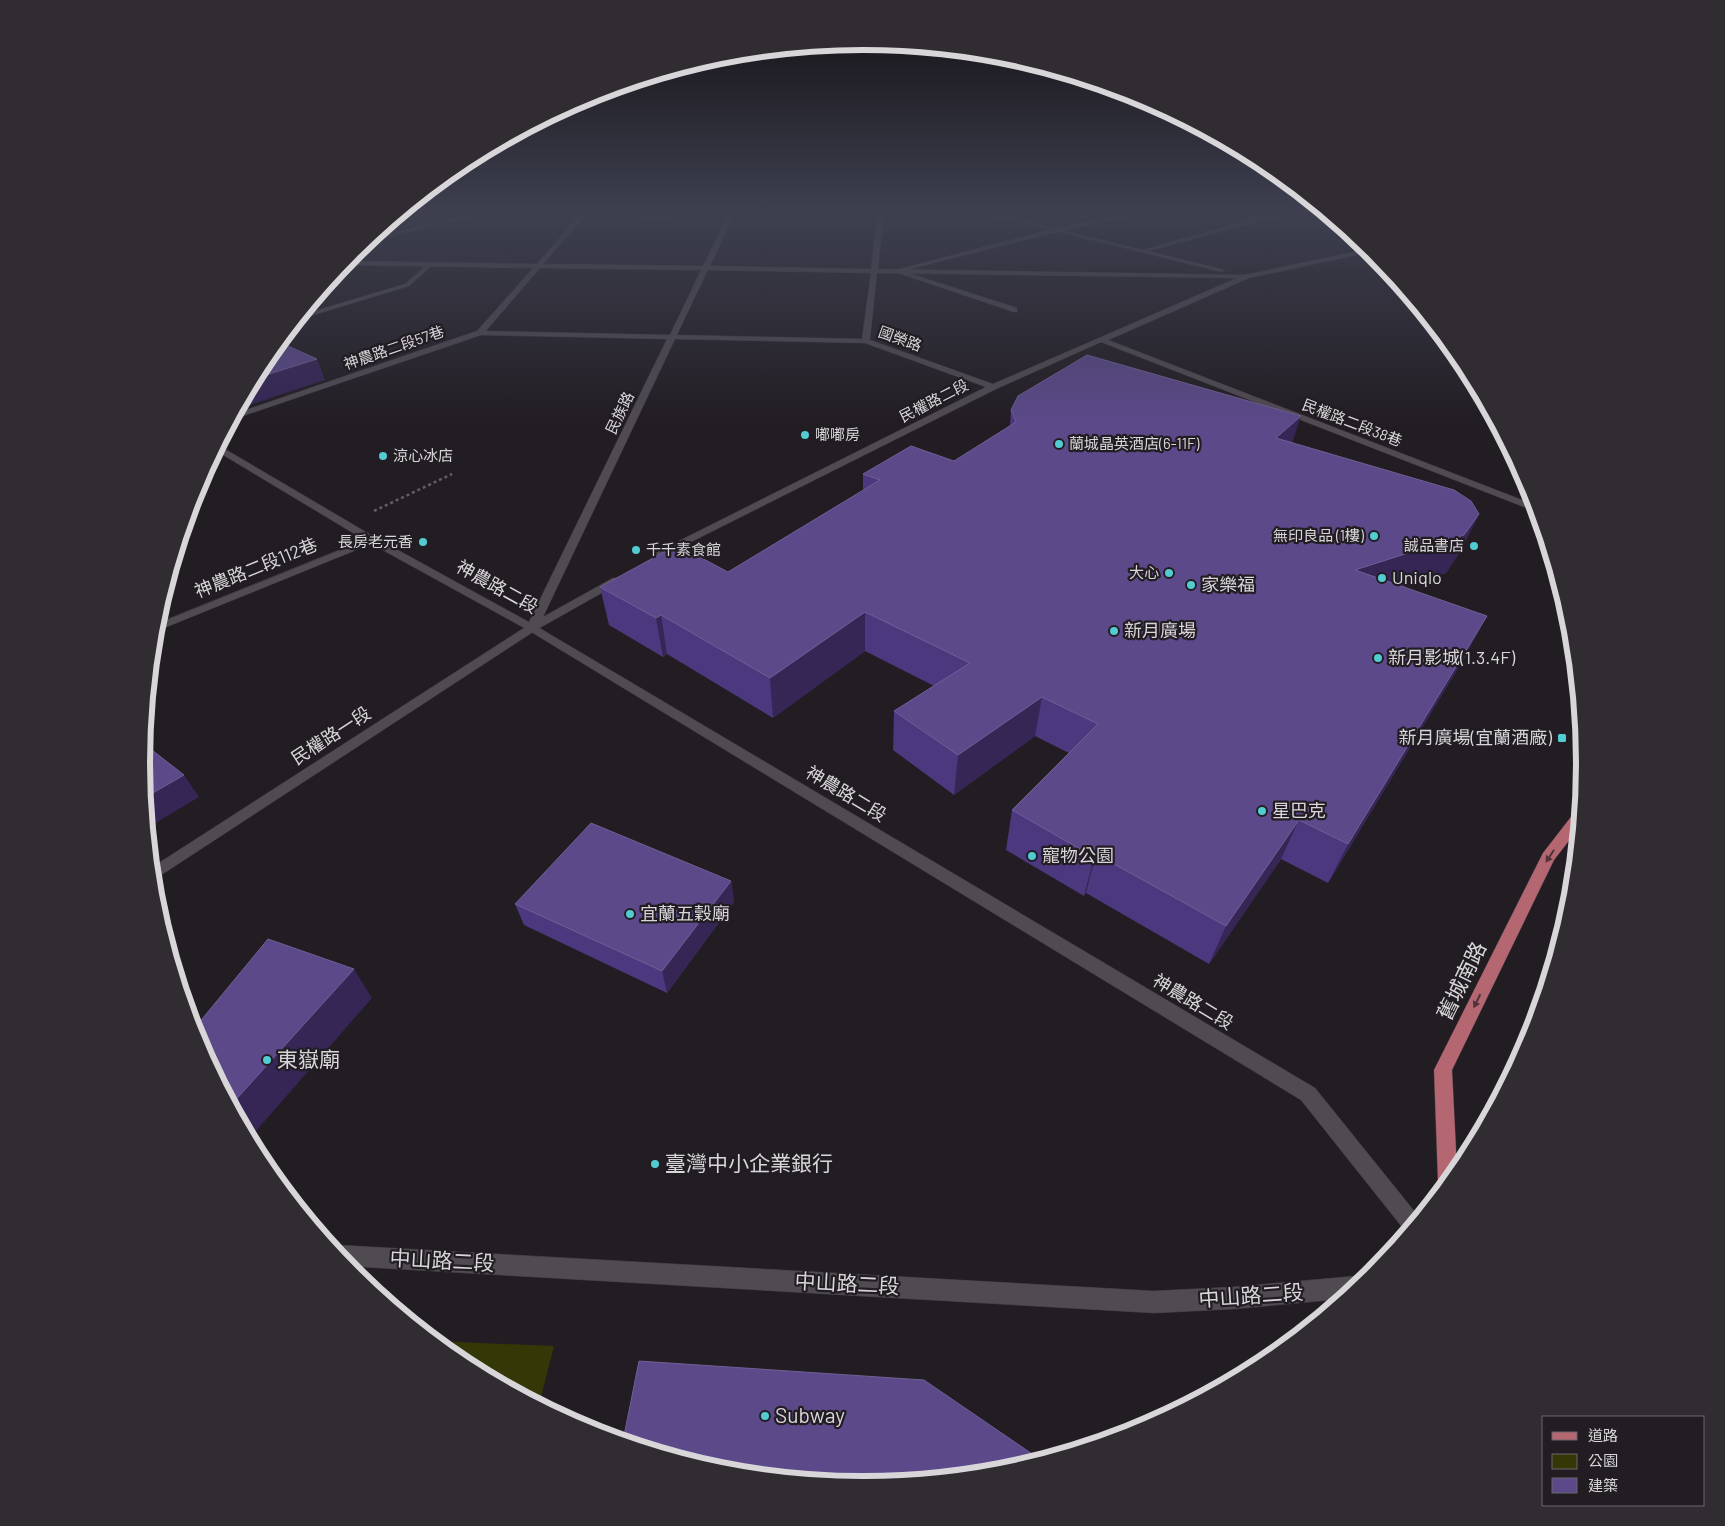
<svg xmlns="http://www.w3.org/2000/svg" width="1725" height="1526" viewBox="0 0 1725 1526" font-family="Barlow,'Noto Sans TC',sans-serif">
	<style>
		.green { fill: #343706 }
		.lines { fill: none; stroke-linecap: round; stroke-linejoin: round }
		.service-casing { stroke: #3d393e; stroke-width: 1 }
		.minor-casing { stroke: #3d393e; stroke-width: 1 }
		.tertiary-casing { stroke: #3d393e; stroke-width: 1 }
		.primary-casing { stroke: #3d393e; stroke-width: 1 }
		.path { stroke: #625e63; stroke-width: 2.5; stroke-dasharray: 3 3; stroke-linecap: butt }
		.service { fill: #504a51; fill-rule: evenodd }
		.minor { fill: #504a51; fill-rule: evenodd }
		.tertiary { fill: #504a51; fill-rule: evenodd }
		.primary { fill: #b46671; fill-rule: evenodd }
		.wall { fill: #4c387f }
		.shaded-wall { fill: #352656 }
		.building { fill: #5b4989; stroke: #6f5f95 }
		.oneway { fill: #4e333a }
		.poi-dot { fill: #52ccd1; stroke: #221d23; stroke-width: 2 }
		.labels { text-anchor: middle; stroke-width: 4.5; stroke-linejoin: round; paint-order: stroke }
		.far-street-label { font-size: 15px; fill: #d9d6da; stroke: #221d23 }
		.far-poi-label { font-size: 15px; fill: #d9d6da; stroke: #221d23; text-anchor: start }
		.street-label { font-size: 18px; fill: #d9d6da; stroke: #221d23 }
		.poi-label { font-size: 18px; fill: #d9d6da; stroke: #221d23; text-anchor: start }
		.near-street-label { font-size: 21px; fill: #d9d6da; stroke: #221d23 }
		.near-poi-label { font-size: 21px; fill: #d9d6da; stroke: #221d23; text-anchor: start }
		.rim { fill: none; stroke: #d9d6da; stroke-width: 6 }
	</style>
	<rect width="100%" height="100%" fill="#221d23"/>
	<path class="green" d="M 434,1341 L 554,1346 L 539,1405 L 461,1363 Z"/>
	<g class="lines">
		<defs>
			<g id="service">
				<path d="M 486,211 L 494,211 L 365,242 L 369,239 Z"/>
				<path d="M 1143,211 L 1152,211 L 1056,232 L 902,271 L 1017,308 L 1017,312 L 1014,312 L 892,271 L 1056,228 Z"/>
				<path d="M 1287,211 L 1297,211 L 1145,252 L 1140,251 L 1261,216 Z"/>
				<path d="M 583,212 L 672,213 L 675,215 L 672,217 L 581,215 Z"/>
				<path d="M 429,263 L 431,264 L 431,266 L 409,286 L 297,320 L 301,315 L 405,284 Z"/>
				<path d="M 372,537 L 377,540 L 376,542 L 154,632 L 154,625 Z"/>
			</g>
			<g id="minor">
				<path d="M 583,211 L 589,211 L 543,264 L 703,266 L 730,211 L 736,211 L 710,266 L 871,269 L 878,211 L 884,211 L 878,269 L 1244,275 L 1368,249 L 1371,252 L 1249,278 L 1108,340 L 1535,505 L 1537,512 L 1101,342 L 996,389 L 661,557 L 657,556 L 656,554 L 657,552 L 986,387 L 865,343 L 675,339 L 543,617 L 613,578 L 621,578 L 623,580 L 621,582 L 536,630 L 152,881 L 151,868 L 527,626 L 667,339 L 481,335 L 231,420 L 234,414 L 477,331 L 533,268 L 342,265 L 345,261 L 537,264 ZM 540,268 L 701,270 L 670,335 L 486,331 ZM 708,270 L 871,273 L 862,339 L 677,335 ZM 877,273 L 1237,278 L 993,384 L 870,340 Z"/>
				<path d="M 975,211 L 983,211 L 1225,270 L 1222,272 Z"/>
			</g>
			<g id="tertiary">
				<path d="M 218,445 L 376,538 L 536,626 L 1315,1088 L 1419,1217 L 1406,1232 L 1301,1100 L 528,630 L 368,542 L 215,450 Z"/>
				<path d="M 337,1245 L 1154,1291 L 1233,1287 L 1356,1276 L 1364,1281 L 1342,1299 L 1233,1309 L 1154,1313 L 346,1266 L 331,1247 Z"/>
			</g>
			<path id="primary" d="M 1579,812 L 1578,829 L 1554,860 L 1452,1070 L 1457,1170 L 1442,1189 L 1438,1182 L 1434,1070 L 1543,853 L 1574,813 Z"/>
		</defs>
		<use href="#service" class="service-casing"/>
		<use href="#minor" class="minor-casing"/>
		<use href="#tertiary" class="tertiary-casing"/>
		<use href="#primary" class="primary-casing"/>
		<path class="path" d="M 374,511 L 452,474"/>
		<use href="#service" class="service"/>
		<use href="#minor" class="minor"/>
		<use href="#tertiary" class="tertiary"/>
		<use href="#primary" class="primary"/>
	</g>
	<g class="wall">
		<path d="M 1011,410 L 1292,443 L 1479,514 L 1461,550 L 1446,573 L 1403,587 L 1466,655 L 1328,883 L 1281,859 L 1209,964 L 1086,893 L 1084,896 L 1006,850 L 1012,810 L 1069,753 L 1035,736 L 954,795 L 893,750 L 894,711 L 934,686 L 865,651 L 773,718 L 667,654 L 663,657 L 609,625 L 600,587 L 728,572 L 863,490 L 863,474 L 954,461 L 1010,426 Z"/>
		<path d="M 731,881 L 734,902 L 667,993 L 524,925 L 515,904 Z"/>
	</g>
	<g class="shaded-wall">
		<path d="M 317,359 L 325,380 L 237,409 L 253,379 Z"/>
		<path d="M 1301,416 L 1290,450 L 1276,438 Z"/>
		<path d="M 1479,514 L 1461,550 L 1446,573 L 1339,608 L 1355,570 Z"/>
		<path d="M 865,612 L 865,651 L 773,718 L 770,678 Z"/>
		<path d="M 661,615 L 667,654 L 663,657 L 656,618 Z"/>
		<path d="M 1487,616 L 1466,655 L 1328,883 L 1348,844 Z"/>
		<path d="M 1042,697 L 1035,736 L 954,795 L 958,755 Z"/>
		<path d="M 184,775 L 199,797 L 147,828 L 144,798 Z"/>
		<path d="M 1299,820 L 1281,859 L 1209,964 L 1226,926 Z"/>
		<path d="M 1096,854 L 1086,893 L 1084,896 L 1094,857 Z"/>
		<path d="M 731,881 L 734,902 L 667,993 L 662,971 Z"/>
		<path d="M 354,969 L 372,998 L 249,1139 L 231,1105 Z"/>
	</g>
	<g class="building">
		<path d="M 279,342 L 317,359 L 253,379 L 263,362 Z"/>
		<path d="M 1087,355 L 1301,416 L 1276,438 L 1454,490 L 1471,501 L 1479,514 L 1464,535 L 1355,570 L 1487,616 L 1348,844 L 1299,820 L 1226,926 L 1096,854 L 1094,857 L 1012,810 L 1098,724 L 1042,697 L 958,755 L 894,711 L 970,663 L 865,612 L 770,678 L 661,615 L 656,618 L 600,587 L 677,545 L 728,572 L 880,480 L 863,474 L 911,446 L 954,461 L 1016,422 L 1011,410 L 1018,396 Z"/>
		<path d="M 143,743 L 184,775 L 144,798 L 141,763 Z"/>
		<path d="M 591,823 L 731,881 L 662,971 L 515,904 Z"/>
		<path d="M 268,939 L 354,969 L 231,1105 L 196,1039 L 193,1030 Z"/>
		<path d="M 639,1361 L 924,1380 L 1041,1460 L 1003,1471 L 862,1485 L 721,1471 L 623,1441 Z"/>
	</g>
	<defs><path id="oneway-solid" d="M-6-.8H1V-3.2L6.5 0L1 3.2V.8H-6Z" transform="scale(1.25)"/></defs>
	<g class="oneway">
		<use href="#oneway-solid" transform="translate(1550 856) rotate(123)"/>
		<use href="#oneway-solid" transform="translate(1477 1001) rotate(116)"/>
	</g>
	<linearGradient id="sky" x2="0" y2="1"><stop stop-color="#131013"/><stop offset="0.5" stop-color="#3e4050"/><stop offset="1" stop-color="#3e4050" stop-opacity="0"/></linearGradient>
	<rect width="1725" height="424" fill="url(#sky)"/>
	<g class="poi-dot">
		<circle cx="805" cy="435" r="5"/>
		<circle cx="1059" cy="444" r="5"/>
		<circle cx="383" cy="456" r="5"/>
		<circle cx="1374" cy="536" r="5"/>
		<circle cx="423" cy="542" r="5"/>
		<circle cx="1474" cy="546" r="5"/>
		<circle cx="636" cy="550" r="5"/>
		<circle cx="1169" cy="573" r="5"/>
		<circle cx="1382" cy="578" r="5"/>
		<circle cx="1191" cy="585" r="5"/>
		<circle cx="1114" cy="631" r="5"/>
		<circle cx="1378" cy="658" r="5"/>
		<rect x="1557" y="733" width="10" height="10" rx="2.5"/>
		<circle cx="1262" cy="811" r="5"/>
		<circle cx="1032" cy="856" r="5"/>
		<circle cx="630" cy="914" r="5"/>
		<circle cx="267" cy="1060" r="5"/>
		<circle cx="655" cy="1164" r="5"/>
		<circle cx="765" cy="1416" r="5"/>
	</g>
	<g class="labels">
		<g class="far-street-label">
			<text transform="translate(900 339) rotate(20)" y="5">國榮路</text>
			<text transform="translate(394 348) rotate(-19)" y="5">神農路二段57巷</text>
			<text transform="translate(934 401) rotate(-27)" y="5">民權路二段</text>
			<text transform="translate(620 413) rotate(-64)" y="5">民族路</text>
			<text transform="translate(1352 423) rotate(21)" y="5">民權路二段38巷</text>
		</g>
		<g class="far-poi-label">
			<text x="815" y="440">嘟嘟房</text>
			<text x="1069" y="449">蘭城晶英酒店(6-11F)</text>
			<text x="393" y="461">涼心冰店</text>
			<text x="1364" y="541" text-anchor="end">無印良品 (1樓)</text>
			<text x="413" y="547" text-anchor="end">長房老元香</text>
			<text x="1464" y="551" text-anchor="end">誠品書店</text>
			<text x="646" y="555">千千素食館</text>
			<text x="1159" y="578" text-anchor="end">大心</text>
		</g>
		<g class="street-label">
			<text transform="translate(256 568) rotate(-22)" y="6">神農路二段112巷</text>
			<text transform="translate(497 587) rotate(29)" y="6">神農路二段</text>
			<text transform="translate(331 736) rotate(-33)" y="6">民權路一段</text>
			<text transform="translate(846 794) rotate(31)" y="6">神農路二段</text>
			<text transform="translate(1193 1002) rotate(31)" y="6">神農路二段</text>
		</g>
		<g class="poi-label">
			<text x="1392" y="584">Uniqlo</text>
			<text x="1201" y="591">家樂福</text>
			<text x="1124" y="637">新月廣場</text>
			<text x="1388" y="664">新月影城(1.3.4F)</text>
			<text x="1552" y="744" text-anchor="end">新月廣場(宜蘭酒廠)</text>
			<text x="1272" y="817">星巴克</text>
			<text x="1042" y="862">寵物公園</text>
			<text x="640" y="920">宜蘭五穀廟</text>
		</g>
		<g class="near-street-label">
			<text transform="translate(1462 981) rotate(-64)" y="7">舊城南路</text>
			<text transform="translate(442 1261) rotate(3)" y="7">中山路二段</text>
			<text transform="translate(847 1284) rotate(3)" y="7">中山路二段</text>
			<text transform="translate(1251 1296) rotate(-4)" y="7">中山路二段</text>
		</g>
		<g class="near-poi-label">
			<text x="277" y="1067">東嶽廟</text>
			<text x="665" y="1171">臺灣中小企業銀行</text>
			<text x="775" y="1423">Subway</text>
		</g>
	</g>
	<path d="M0 0H1725V1526H0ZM150 763a713 713 0 1 1 1426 0a713 713 0 1 1-1426 0Z" fill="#312c32" fill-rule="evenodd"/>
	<path class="rim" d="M150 763a713 713 0 1 1 1426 0a713 713 0 1 1-1426 0Z"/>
	<rect x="1542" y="1416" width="162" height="90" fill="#221d23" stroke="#6b676c"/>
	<rect x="1552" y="1432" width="25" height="8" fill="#b46671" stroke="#6b676c"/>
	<text x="1588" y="1441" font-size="15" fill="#d9d6da">道路</text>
	<rect x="1552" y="1454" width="25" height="15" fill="#343706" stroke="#6b676c"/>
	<text x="1588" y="1466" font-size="15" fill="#d9d6da">公園</text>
	<rect x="1552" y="1478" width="25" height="15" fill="#5b4989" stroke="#6b676c"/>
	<text x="1588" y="1491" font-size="15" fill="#d9d6da">建築</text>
</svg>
